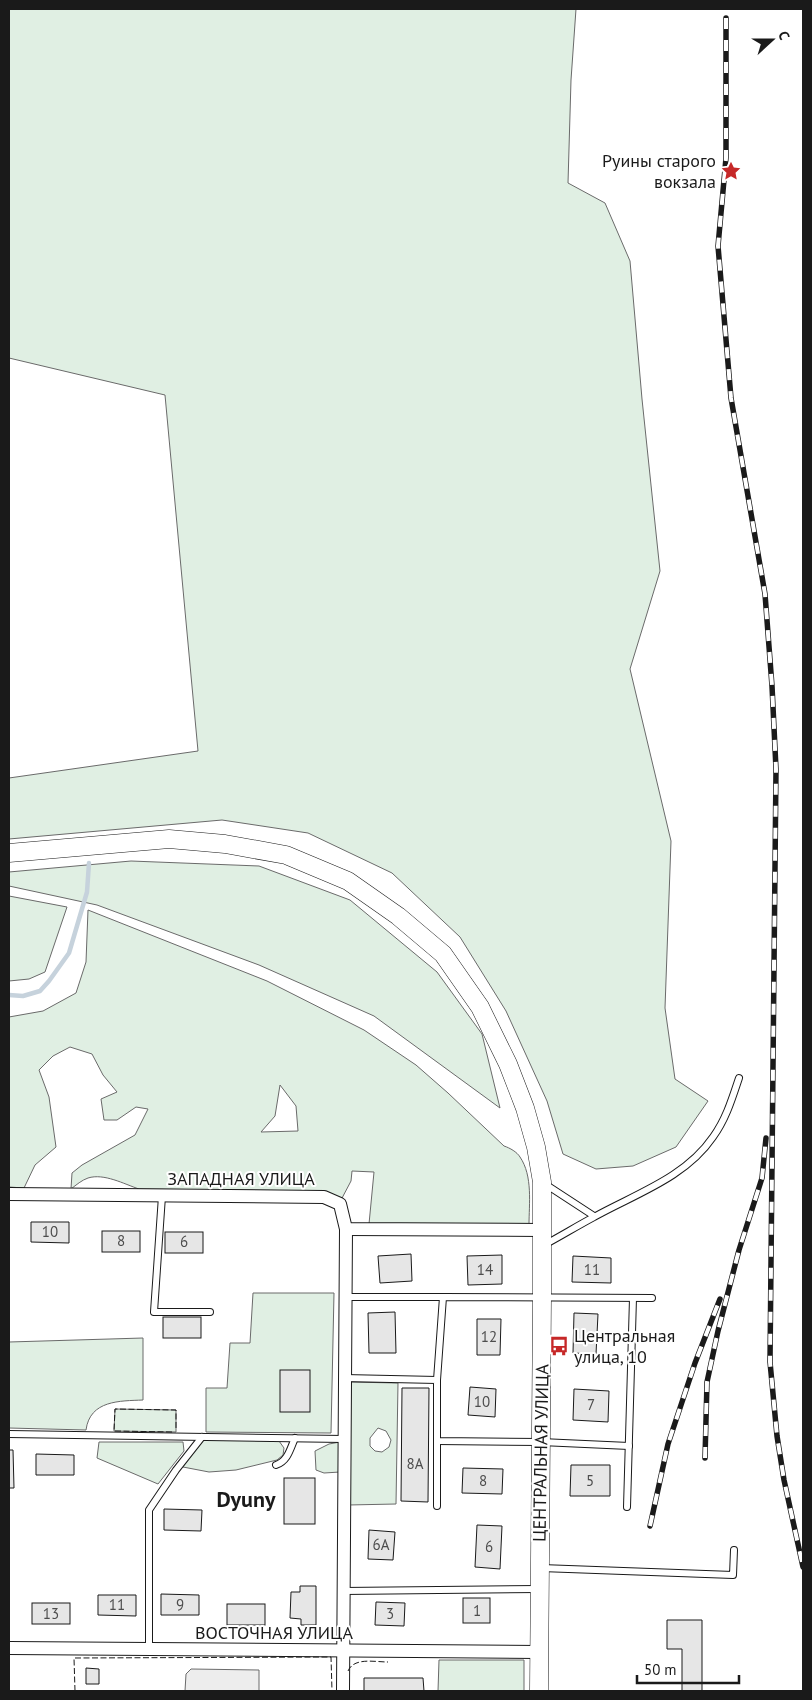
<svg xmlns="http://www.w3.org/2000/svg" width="812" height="1700" viewBox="0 0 812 1700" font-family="'PT Sans',sans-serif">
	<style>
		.green { fill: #e0efe3; stroke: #6a6a6a; fill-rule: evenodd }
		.parking { fill: #ededed; stroke: #6a6a6a }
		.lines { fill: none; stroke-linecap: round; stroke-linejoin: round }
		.stream { stroke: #c6d2dc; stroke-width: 4.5 }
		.building { fill: #e6e6e6; stroke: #1a1a1a }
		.lane-casing { stroke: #1a1a1a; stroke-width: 8 }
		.street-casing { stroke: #1a1a1a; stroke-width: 14 }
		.secondary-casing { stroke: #1a1a1a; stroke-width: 19 }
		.lane { stroke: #fff; stroke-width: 6 }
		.street { stroke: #fff; stroke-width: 12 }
		.secondary { stroke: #fff; stroke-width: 18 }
		.rail-casing { stroke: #1a1a1a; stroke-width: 5.5 }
		.rail { stroke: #fff; stroke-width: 4; stroke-dasharray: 11; stroke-linecap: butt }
		.fence { stroke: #1a1a1a; stroke-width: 1; stroke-dasharray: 6 2.5; stroke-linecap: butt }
		.labels { text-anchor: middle; stroke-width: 4; stroke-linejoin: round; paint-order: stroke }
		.number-label { font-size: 15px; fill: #4d4d4d }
		.poi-label { font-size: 18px; fill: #1a1a1a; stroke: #fff; text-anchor: end }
		.street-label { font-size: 18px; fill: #1a1a1a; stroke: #fff }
		.district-label { font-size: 22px; font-weight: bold; fill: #1a1a1a; stroke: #fff }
	</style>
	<rect width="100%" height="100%" fill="#fff"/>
	<g class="green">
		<path d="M 9,9 L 576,9 L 571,80 L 568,183 L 605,203 L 630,261 L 642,399 L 660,571 L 630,669 L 671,841 L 665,1008 L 675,1079 L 708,1101 L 676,1147 L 633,1166 L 596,1169 L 563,1154 L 547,1101 L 506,1011 L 460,937 L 392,873 L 308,833 L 222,820 L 9,839 L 9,778 L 198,751 L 165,395 L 9,358 Z"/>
		<path d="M 131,861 L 259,866 L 350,900 L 437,972 L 482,1034 L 500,1108 L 374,1016 L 259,965 L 97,905 L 9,886 L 9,872 Z"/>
		<path d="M 9,896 L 67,907 L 45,972 L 29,979 L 9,981 Z"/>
		<path d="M 88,910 L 267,981 L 364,1030 L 416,1065 L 448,1093 L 504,1146 C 510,1148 517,1152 520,1157 C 533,1176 529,1204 529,1225 L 369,1224 L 374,1172 L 352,1171 L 351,1181 L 341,1200 L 326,1191 L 139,1189 C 124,1184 104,1173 88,1178 C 82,1180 76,1185 71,1189 L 72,1173 L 82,1165 L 135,1135 L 148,1109 L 136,1107 L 117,1120 L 104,1120 L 101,1099 L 117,1092 L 103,1075 L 92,1054 L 70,1047 L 53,1056 L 39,1070 L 49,1097 L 56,1147 L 35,1165 L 24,1188 L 9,1187 L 9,1017 L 43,1011 L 76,993 L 86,962 ZM 280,1085 L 296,1106 L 298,1131 L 261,1132 L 275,1116 Z"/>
		<path d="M 253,1293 L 334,1293 L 331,1433 L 206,1432 L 206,1388 L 227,1388 L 230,1343 L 250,1343 Z"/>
		<path d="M 143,1338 L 143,1400 C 120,1401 90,1400 86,1430 L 9,1428 L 9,1342 Z"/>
		<path d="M 348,1382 L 398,1383 L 396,1504 L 348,1505 ZM 378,1428 L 386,1431 L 391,1440 L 389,1447 L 382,1452 L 375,1451 L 370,1446 L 370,1438 Z"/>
		<path d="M 115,1409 L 176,1410 L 176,1432 L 114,1431 Z"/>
		<path d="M 203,1439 L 279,1441 L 284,1448 L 283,1455 L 277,1460 L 236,1470 L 209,1472 L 183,1467 L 182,1465 Z"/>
		<path d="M 99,1442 L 183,1442 L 184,1451 L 158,1484 L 97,1458 Z"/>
		<path d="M 340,1442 L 340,1472 L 324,1473 L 316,1470 L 315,1451 L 329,1444 Z"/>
		<path d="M 439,1660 L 524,1660 L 524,1691 L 438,1691 Z"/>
	</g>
	<path class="parking" d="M 191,1669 L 259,1670 L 259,1691 L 185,1691 L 186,1674 Z"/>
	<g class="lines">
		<path class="stream" d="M 9,995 L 23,996 L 40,991 L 49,981 L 69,953 L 87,892 L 89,863"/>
	</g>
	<g class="building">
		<path d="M 31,1222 L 69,1222 L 69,1243 L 31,1242 Z"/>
		<rect x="102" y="1231" width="38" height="21"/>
		<rect x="165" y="1232" width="38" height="21"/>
		<path d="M 411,1254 L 412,1281 L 380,1283 L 378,1256 Z"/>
		<path d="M 502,1255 L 502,1284 L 468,1285 L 467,1256 Z"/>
		<path d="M 573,1256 L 611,1258 L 611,1283 L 572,1282 Z"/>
		<path d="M 395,1312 L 396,1353 L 369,1353 L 368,1313 Z"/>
		<path d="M 574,1313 L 598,1314 L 596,1354 L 573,1353 Z"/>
		<rect x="163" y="1317" width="38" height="21"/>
		<path d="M 477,1319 L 501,1319 L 500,1355 L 477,1355 Z"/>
		<rect x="280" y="1370" width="30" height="42"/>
		<path d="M 470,1387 L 496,1389 L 495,1417 L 468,1415 Z"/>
		<path d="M 402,1388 L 429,1388 L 428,1502 L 401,1501 Z"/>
		<path d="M 574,1389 L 609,1391 L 608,1422 L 573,1420 Z"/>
		<path d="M 9,1450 L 13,1450 L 14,1488 L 9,1488 Z"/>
		<path d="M 36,1454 L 74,1455 L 74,1475 L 36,1475 Z"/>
		<path d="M 571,1465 L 610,1465 L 610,1496 L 570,1496 Z"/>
		<path d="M 463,1468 L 503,1469 L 502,1494 L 462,1493 Z"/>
		<rect x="284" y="1478" width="31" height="46"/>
		<path d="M 164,1509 L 202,1510 L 201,1531 L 164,1530 Z"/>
		<path d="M 477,1525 L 502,1526 L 500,1569 L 475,1567 Z"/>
		<path d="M 369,1530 L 395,1532 L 393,1560 L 368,1559 Z"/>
		<path d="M 300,1586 L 316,1586 L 316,1625 L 301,1625 L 301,1619 L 290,1618 L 291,1592 L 300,1592 Z"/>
		<path d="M 161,1594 L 199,1595 L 199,1615 L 161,1615 Z"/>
		<path d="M 98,1595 L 136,1595 L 136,1616 L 98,1615 Z"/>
		<rect x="463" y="1598" width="27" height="25"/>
		<path d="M 376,1602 L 405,1603 L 404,1626 L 375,1625 Z"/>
		<rect x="32" y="1603" width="38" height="21"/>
		<rect x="227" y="1604" width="38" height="21"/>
		<path d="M 667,1620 L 702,1620 L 702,1691 L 682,1691 L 682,1649 L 667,1649 Z"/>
		<path d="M 86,1668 L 99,1669 L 99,1684 L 86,1684 Z"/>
		<path d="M 364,1678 L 423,1678 L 424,1691 L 364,1691 Z"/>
	</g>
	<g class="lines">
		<defs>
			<g id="lane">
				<path d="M 545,1184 L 594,1216"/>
				<path d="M 162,1196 L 154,1312 L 210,1312"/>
				<path d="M 544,1245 C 561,1236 577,1226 594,1217 C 635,1194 685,1178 713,1137 C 726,1119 732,1099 739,1078"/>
				<path d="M 345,1297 L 443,1297"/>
				<path d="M 344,1378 L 437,1380 L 437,1441 L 541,1442 L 629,1446"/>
				<path d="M 437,1380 L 443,1297 L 652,1298"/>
				<path d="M 9,1434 L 344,1439"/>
				<path d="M 437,1441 L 437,1506"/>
				<path d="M 276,1465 C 288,1461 290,1449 295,1438"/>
				<path d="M 627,1507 L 633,1298"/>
				<path d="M 541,1568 L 733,1575 L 734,1550"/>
				<path d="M 343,1591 L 539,1589"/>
				<path d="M 149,1650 L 149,1510 L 176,1470 L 202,1437"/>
			</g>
			<g id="street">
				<path d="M 9,1194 L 324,1197 L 340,1204 L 346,1229 L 543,1230"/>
				<path d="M 9,1648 L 539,1652"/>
				<path d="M 343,1691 L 346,1229"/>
			</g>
			<path id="secondary" d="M 9,853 L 169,839 L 225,844 L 286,855 L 348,881 L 398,916 L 443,954 L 480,1007 L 508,1064 L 525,1108 L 536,1147 L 542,1182 L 542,1297 L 539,1691"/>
		</defs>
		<use href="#lane" class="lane-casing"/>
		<use href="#street" class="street-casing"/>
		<use href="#secondary" class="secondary-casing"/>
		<use href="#lane" class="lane"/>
		<use href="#street" class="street"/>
		<use href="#secondary" class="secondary"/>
		<defs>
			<g id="rail">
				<path d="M 726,18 L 726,158 L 718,246 L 731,398 L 765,594 L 772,686 L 776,769 L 770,1362 L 777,1436 L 784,1480 L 803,1567"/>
				<path d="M 705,1458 L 707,1382 L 718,1331 L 739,1250 L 762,1178 L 766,1138"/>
				<path d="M 650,1526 L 668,1444 L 695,1363 L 720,1299"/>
			</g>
		</defs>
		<use href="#rail" class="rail-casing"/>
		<use href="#rail" class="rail"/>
		<g class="fence">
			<path d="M 172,1432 L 114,1431 L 115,1409 L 176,1410 L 176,1428"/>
			<path d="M 348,1671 C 354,1657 375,1662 388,1662"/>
			<path d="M 75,1691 L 74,1658 L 331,1657 L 332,1691"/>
		</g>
	</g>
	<defs>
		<symbol id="sight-bare" viewBox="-9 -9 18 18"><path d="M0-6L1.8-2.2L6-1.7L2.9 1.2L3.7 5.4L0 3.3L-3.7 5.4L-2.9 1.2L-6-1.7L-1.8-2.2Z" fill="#c62828" stroke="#fff" stroke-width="2.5" paint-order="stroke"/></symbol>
		<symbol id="bus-bare" viewBox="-9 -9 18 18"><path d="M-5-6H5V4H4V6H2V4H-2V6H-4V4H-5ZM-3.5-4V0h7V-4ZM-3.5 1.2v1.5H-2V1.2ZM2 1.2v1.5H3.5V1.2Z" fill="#c62828" stroke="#fff" stroke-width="2.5" paint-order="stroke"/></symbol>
	</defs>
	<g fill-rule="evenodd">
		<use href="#sight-bare" x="717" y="157" width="28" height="28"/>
		<use href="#bus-bare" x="545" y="1332" width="28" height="28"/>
	</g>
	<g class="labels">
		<g class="number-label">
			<text x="50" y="1237">10</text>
			<text x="121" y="1246">8</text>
			<text x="184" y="1247">6</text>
			<text x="485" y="1275">14</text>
			<text x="592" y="1275">11</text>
			<text x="489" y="1342">12</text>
			<text x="482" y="1407">10</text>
			<text x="591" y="1410">7</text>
			<text x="415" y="1469">8А</text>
			<text x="483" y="1486">8</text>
			<text x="590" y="1486">5</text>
			<text x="381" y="1550">6А</text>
			<text x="489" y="1552">6</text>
			<text x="117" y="1610">11</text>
			<text x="180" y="1610">9</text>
			<text x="477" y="1616">1</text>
			<text x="51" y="1619">13</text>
			<text x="390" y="1619">3</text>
		</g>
		<g class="poi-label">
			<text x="716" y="167">Руины старого<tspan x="716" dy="21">вокзала</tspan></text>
			<text x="574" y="1342" text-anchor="start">Центральная<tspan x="574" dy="21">улица, 10</tspan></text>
		</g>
		<g class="street-label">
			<text x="241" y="1185">ЗАПАДНАЯ УЛИЦА</text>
			<text transform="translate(541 1453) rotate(-89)" y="6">ЦЕНТРАЛЬНАЯ УЛИЦА</text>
			<text x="274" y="1639">ВОСТОЧНАЯ УЛИЦА</text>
		</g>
		<g class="district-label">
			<text x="246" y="1507">Dyuny</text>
		</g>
	</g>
	<rect width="812" height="1700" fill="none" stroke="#1a1a1a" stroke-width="20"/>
	<g transform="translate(772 40) rotate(69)" stroke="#ffffff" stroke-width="4" paint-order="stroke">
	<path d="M0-4L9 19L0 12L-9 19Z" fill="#1a1a1a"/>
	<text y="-8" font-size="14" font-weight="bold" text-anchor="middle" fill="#1a1a1a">С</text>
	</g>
	<path d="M637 1675v8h102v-8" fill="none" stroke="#1a1a1a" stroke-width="2.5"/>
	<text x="644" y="1675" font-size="15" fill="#1a1a1a" stroke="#ffffff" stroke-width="4" paint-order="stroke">50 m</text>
</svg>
